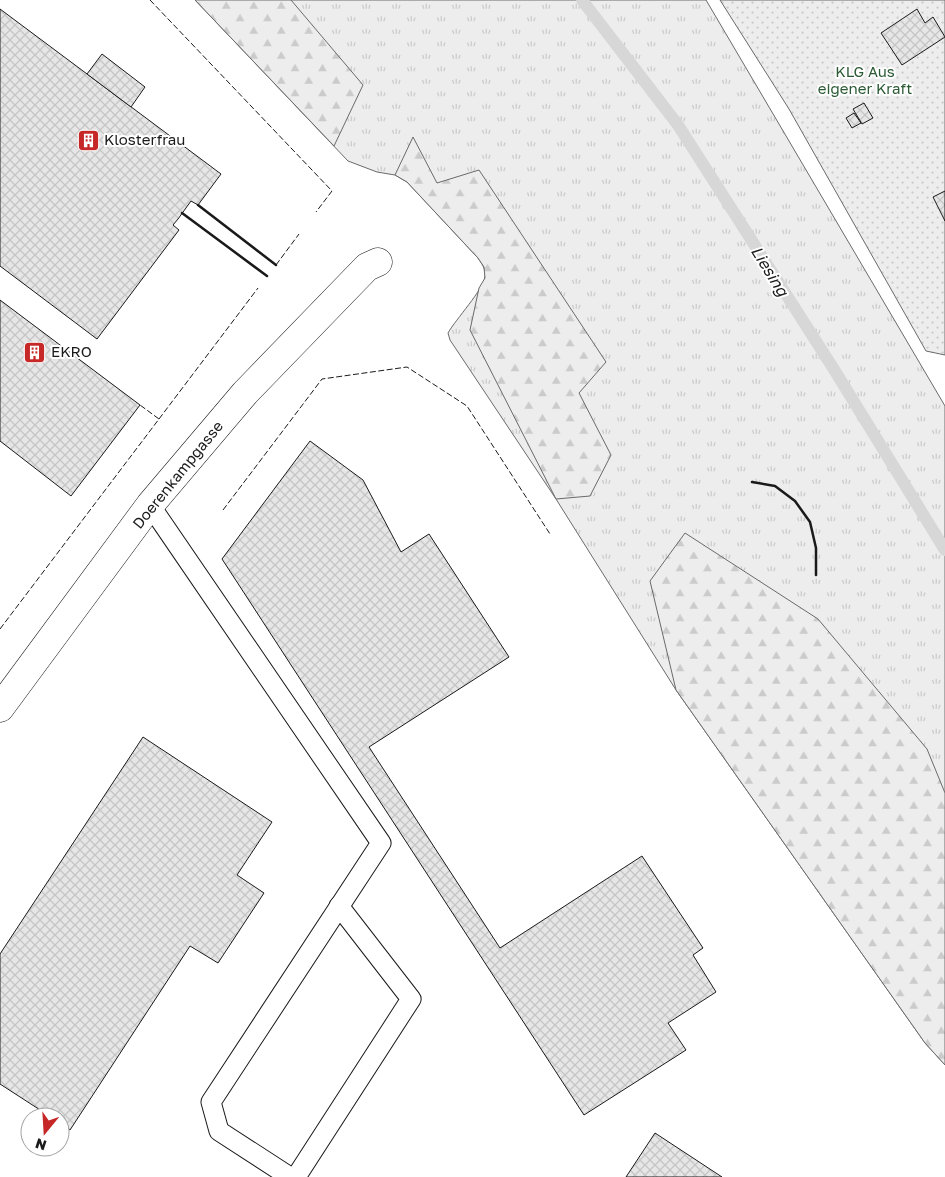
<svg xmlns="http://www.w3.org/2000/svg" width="945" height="1177" viewBox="0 0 945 1177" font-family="'Golos Text',sans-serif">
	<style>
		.grass { fill: url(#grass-tufts); stroke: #6a6a6a }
		.forest { fill: url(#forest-firs); stroke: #6a6a6a }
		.garden { fill: url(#garden-dots); stroke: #6a6a6a }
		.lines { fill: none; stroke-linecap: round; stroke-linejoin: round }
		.stream { stroke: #d7d7d7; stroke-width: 12 }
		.building { fill: url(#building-cross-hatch); stroke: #1a1a1a }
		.lane-casing { stroke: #1a1a1a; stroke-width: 21 }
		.street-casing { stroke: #1a1a1a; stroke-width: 29 }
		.lane { stroke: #fff; stroke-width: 19 }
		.street { stroke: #fff; stroke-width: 28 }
		.fence { stroke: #1a1a1a; stroke-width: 1; stroke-dasharray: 6 2.5; stroke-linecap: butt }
		.wall { stroke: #1a1a1a; stroke-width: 2.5 }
		.labels { text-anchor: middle; stroke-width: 4; stroke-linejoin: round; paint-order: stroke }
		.park-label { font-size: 15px; fill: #2b5a34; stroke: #fff }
		.poi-label { font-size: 15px; fill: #1a1a1a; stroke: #fff; text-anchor: start }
		.street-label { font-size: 15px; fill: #1a1a1a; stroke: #fff }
		.water-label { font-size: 16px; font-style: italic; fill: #1a1a1a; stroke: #fff }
	</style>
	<defs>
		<pattern id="grass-tufts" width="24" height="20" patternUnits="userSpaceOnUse" patternTransform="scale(1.25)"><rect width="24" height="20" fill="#ededed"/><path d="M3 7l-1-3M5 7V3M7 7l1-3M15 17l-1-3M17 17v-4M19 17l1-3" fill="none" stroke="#cbcbcb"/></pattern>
		<pattern id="forest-firs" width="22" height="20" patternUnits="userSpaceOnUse" patternTransform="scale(1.25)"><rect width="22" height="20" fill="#ededed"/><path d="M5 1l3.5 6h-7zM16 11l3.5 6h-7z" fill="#cbcbcb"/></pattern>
		<pattern id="garden-dots" width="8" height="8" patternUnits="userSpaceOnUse" patternTransform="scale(1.25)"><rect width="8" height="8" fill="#ededed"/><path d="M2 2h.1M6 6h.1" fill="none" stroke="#cbcbcb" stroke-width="1.8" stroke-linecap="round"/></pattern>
		<pattern id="building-cross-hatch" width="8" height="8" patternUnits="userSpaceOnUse" patternTransform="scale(1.25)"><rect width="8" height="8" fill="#e6e6e6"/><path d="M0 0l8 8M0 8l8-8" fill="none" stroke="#c5c5c5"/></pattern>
	</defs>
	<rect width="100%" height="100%" fill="#fff"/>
	<path class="grass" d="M 195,0 L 706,0 L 945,406 L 945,1065 L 925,1043 L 676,690 L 556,499 L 450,340 L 448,333 C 456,319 483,290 485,277 C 486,269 482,264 478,258 L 407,182 L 395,175 L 377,172 L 348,161 Z"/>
	<g class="forest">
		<path d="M 195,0 L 291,0 L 363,85 L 334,146 Z"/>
		<path d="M 413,137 L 437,183 L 479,170 L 606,362 L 579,393 L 611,455 L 590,496 L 556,499 L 470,330 L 479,288 L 485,278 L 484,267 L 478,258 L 407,182 L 395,175 Z"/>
		<path d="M 685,533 L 818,619 L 927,749 L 945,793 L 945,1065 L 925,1043 L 676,690 L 650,581 Z"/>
	</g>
	<path class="garden" d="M 720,0 L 945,0 L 945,355 L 926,351 L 789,109 Z"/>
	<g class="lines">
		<path class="stream" d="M 582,0 L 678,125 L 835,371 L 945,550"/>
	</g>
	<g class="building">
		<path d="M 0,9 L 221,174 L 198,205 L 191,201 L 178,219 L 173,225 L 179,230 L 97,339 L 0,266 Z"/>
		<path d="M 917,9 L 925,23 L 933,17 L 945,37 L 902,65 L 881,33 Z"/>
		<path d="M 102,54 L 145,87 L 131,107 L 87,74 Z"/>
		<path d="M 864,103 L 873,118 L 862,124 L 853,109 Z"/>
		<path d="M 854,113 L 861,123 L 852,128 L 846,118 Z"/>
		<path d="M 945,191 L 945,221 L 933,197 Z"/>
		<path d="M 0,300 L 140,405 L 71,496 L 0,441 Z"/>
		<path d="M 310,441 L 363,480 L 401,552 L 429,534 L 509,657 L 369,747 L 500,948 L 642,856 L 703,948 L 693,955 L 716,992 L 668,1023 L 686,1050 L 584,1115 L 222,559 Z"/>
		<path d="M 143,737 L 272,822 L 237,875 L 264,893 L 218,963 L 190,946 L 70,1130 L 60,1123 L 60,1117 L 51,1117 L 0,1084 L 0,954 Z"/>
		<path d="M 655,1133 L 722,1177 L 626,1177 Z"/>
	</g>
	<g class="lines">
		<defs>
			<g id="lane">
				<path d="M 150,505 L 381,843 L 211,1102 L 219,1131 L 290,1177"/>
				<path d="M 296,1177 L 411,999 L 339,906"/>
			</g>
			<path id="street" d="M 0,708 L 150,505 L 245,393 L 367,267 L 378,262"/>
		</defs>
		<use href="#lane" class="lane-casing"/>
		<use href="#street" class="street-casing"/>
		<use href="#lane" class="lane"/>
		<use href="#street" class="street"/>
		<g class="fence">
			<path d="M 150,0 L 332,191 L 316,212"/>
			<path d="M 276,265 L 299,234"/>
			<path d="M 159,419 L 258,288"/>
			<path d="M 223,510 L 322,379 L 407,367 L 467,406 L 550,534"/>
			<path d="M 0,629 L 159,419 L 140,405"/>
		</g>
		<g class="wall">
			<path d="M 198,205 L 276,265"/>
			<path d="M 182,213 L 267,276"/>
			<path d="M 752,482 L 775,486 L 795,501 L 810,522 L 816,548 L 816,575"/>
		</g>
	</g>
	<defs>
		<symbol id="building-square" viewBox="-11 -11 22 22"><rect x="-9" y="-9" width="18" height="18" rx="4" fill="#c62828" stroke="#fff"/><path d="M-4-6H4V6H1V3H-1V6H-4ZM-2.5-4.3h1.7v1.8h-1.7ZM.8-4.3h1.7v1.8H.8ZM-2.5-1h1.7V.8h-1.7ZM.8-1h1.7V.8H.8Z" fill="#fff"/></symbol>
	</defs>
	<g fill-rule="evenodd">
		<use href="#building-square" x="76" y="128" width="25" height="25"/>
		<use href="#building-square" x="22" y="340" width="25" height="25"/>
	</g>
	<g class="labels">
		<g class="park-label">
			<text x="865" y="77">KLG Aus<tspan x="865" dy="17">eigener Kraft</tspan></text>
		</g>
		<g class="poi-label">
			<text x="104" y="145">Klosterfrau</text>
			<text x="51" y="357">EKRO</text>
		</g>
		<g class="street-label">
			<text transform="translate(178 475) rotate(-51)" y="5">Doerenkampgasse</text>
		</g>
		<g class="water-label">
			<text transform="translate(770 271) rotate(58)" y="6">Liesing</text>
		</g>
	</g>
	<g transform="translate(45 1132) rotate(198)"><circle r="24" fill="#ffffff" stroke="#a3a3a3"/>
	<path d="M0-4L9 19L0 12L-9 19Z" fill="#c62828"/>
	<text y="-8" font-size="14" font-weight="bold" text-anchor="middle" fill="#1a1a1a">N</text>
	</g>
</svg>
